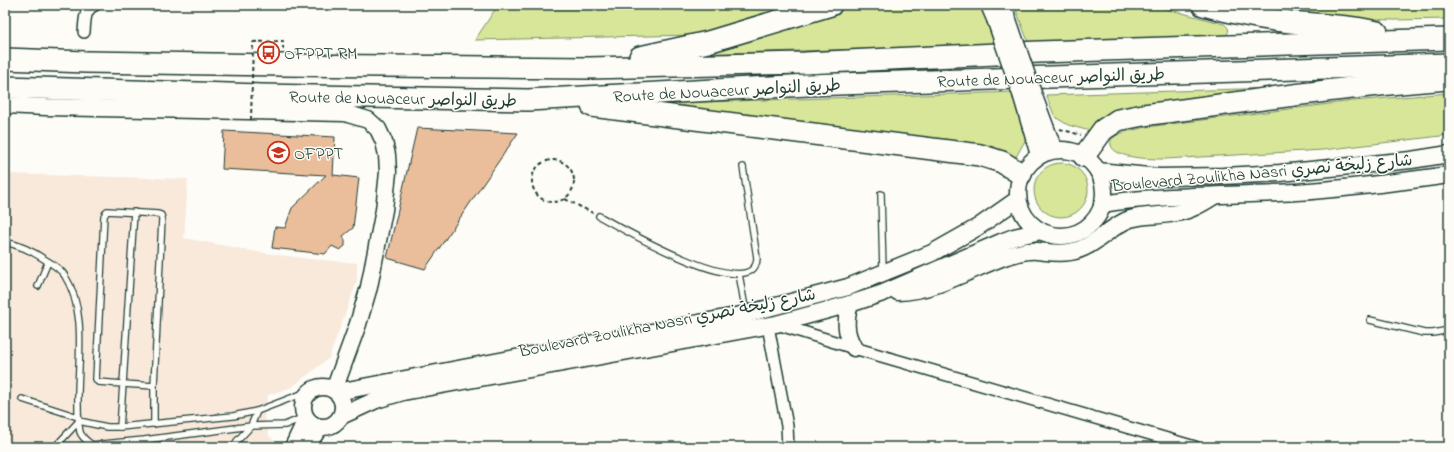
<svg xmlns="http://www.w3.org/2000/svg" width="1454" height="452" viewBox="0 0 1454 452" font-family="'Indie Flower','Playpen Sans Arabic',sans-serif">
	<style>
		.built { fill: #f8e9db }
		.green { fill: #d7e699; stroke: #7b9266 }
		.building { fill: #ebbe9b; stroke: #1f3d34 }
		.lines { fill: none; stroke-linecap: round; stroke-linejoin: round }
		.lane-casing { stroke: #1f3d34; stroke-width: 8 }
		.street-casing { stroke: #1f3d34; stroke-width: 14 }
		.secondary-casing { stroke: #1f3d34; stroke-width: 19 }
		.highway-casing { stroke: #1f3d34; stroke-width: 24 }
		.path { stroke: #1f3d34; stroke-width: 2; stroke-dasharray: 4 3; stroke-linecap: butt }
		.lane { stroke: #fdfcf7; stroke-width: 5.5 }
		.street { stroke: #fdfcf7; stroke-width: 11 }
		.secondary { stroke: #fdfcf7; stroke-width: 16 }
		.highway { stroke: #fdfcf7; stroke-width: 21 }
		.secondary-bridge-casing { stroke: #1f3d34; stroke-width: 19; stroke-linecap: butt }
		.path-bridge { stroke: #1f3d34; stroke-width: 2; stroke-dasharray: 4 3; stroke-linecap: butt }
		.secondary-bridge { stroke: #fdfcf7; stroke-width: 16 }
		.labels { text-anchor: middle; stroke-width: 3; stroke-linejoin: round; paint-order: stroke }
		.poi-label { font-size: 17px; fill: #1f3d34; stroke: #fdfcf7; text-anchor: start }
		.street-label { font-size: 17px; fill: #1f3d34; stroke: #fdfcf7 }
	</style>
	<rect width="100%" height="100%" fill="#fdfcf7"/>
	<filter id="ink" filterUnits="userSpaceOnUse"><feTurbulence type="fractalNoise" baseFrequency=".025" numOctaves="2"/><feDisplacementMap in="SourceGraphic" scale="8" xChannelSelector="R" yChannelSelector="G"/><feConvolveMatrix kernelMatrix="1 2 1 2 8 2 1 2 1" color-interpolation-filters="sRGB"/></filter>
	<g filter="url(#ink)">
		<path class="built" d="M 5,174 L 188,179 L 184,238 L 257,252 L 310,259 L 357,263 L 357,281 L 329,358 L 292,387 L 268,395 L 264,416 L 269,436 L 276,442 L 276,447 L 5,447 Z"/>
		<g class="green">
			<path d="M 498,5 L 792,5 L 693,35 L 475,40 Z"/>
			<path d="M 852,5 L 983,5 L 997,45 L 696,54 Z"/>
			<path d="M 1014,5 L 1152,5 L 1224,24 C 1230,28 1230,32 1225,36 L 1029,44 Z"/>
			<path d="M 1222,5 L 1449,5 L 1449,19 L 1396,20 L 1342,19 Z"/>
			<path d="M 1306,87 L 1090,131 L 1068,125 L 1055,117 L 1046,95 Z"/>
			<path d="M 1015,92 L 1027,137 L 1016,157 L 997,149 L 641,104 Z"/>
			<path d="M 1449,93 L 1449,135 L 1323,150 L 1165,159 C 1153,159 1114,159 1111,145 C 1110,142 1111,139 1114,137 C 1122,131 1136,130 1146,127 L 1353,101 Z"/>
			<circle cx="1061" cy="190" r="27"/>
		</g>
		<g class="building">
			<path d="M 417,128 L 518,133 L 425,269 L 387,258 Z"/>
			<path d="M 224,131 L 335,137 L 333,175 L 359,178 L 353,228 L 343,236 L 345,240 L 345,246 L 340,250 L 332,246 L 325,254 L 272,248 L 275,227 L 285,228 L 292,208 L 326,175 L 222,169 Z"/>
		</g>
		<g class="lines">
			<defs>
				<g id="lane">
					<path d="M 881,194 L 883,271"/>
					<path d="M 134,212 L 123,384 L 154,386"/>
					<path d="M 599,216 C 617,226 756,307 757,258 L 743,167"/>
					<path d="M 5,242 C 19,245 32,251 44,259 C 51,263 61,269 65,276 C 88,313 77,363 78,404 C 78,413 78,423 80,432 C 82,438 87,441 92,445"/>
					<path d="M 739,274 L 746,313"/>
					<path d="M 38,286 L 48,262"/>
					<path d="M 1370,320 L 1424,333 L 1433,333 L 1449,330"/>
					<path d="M 22,399 L 78,417"/>
					<path d="M 120,427 L 123,384 L 98,382 L 96,379 L 104,216 L 107,211 L 158,214 L 161,215 L 162,219 L 154,386 L 154,424"/>
					<path d="M 55,447 L 79,421 L 107,427 L 120,427 L 233,416 L 257,411 L 312,390"/>
					<path d="M 88,447 L 92,445 L 144,440 L 251,426 L 285,425 L 302,418"/>
					<path d="M 234,447 L 237,441 L 251,426 L 257,411"/>
				</g>
				<g id="street">
					<path d="M 84,32 C 85,21 84,9 95,5"/>
					<path d="M 777,324 L 854,348 L 1195,447"/>
					<path d="M 768,326 L 787,426 L 788,447"/>
				</g>
				<g id="secondary">
					<path d="M 989,5 L 995,19"/>
					<path d="M 1022,97 L 1039,155"/>
					<path d="M 1035,99 L 1054,150"/>
					<path d="M 5,105 L 46,107 L 345,113 L 368,120 L 378,129 L 384,142 L 387,155 L 388,172 L 384,210 L 369,287 L 358,324 L 334,390"/>
					<circle cx="1061" cy="193" r="43"/>
					<path d="M 1098,171 L 1159,177 L 1223,176 L 1280,173 L 1411,160 L 1449,154"/>
					<path d="M 1102,204 C 1166,194 1231,196 1296,192 C 1347,189 1398,182 1449,175"/>
					<path d="M 898,292 C 937,291 972,268 1007,256 C 1017,253 1027,250 1037,251 C 1048,252 1058,254 1070,252 C 1095,248 1108,227 1130,219 C 1142,215 1157,216 1169,214 C 1186,213 1200,205 1214,196"/>
					<path d="M 850,304 C 845,321 845,333 854,348"/>
					<circle cx="323" cy="407" r="20"/>
					<path d="M 337,392 L 746,314 L 848,287 L 932,253 L 978,227 L 1018,199"/>
					<path d="M 341,416 L 376,400 L 403,392 L 776,324 L 850,304 L 883,293 L 1001,242 L 1014,237 L 1041,231"/>
					<path d="M 293,447 L 306,419"/>
					<path d="M 306,447 L 320,427"/>
				</g>
				<g id="highway">
					<path d="M 1203,5 C 1232,13 1261,19 1291,22 C 1320,25 1349,25 1377,32"/>
					<path d="M 640,57 L 708,42 L 831,5"/>
					<path d="M 5,59 L 86,62 L 283,65 L 589,68 L 805,63 L 1039,52 L 1449,39"/>
					<path d="M 5,87 L 261,95 L 528,100 L 808,85 L 1449,64"/>
					<path d="M 592,106 L 980,155 L 1002,162 L 1021,174"/>
					<path d="M 1084,156 L 1103,130 L 1118,120 L 1143,115 C 1245,102 1347,86 1449,79"/>
				</g>
			</defs>
			<use href="#lane" class="lane-casing"/>
			<use href="#street" class="street-casing"/>
			<use href="#secondary" class="secondary-casing"/>
			<use href="#highway" class="highway-casing"/>
			<g class="path">
				<path d="M 253,42 L 283,41 L 283,49"/>
				<path d="M 1060,129 L 1081,135"/>
				<circle cx="553" cy="181" r="21"/>
				<path d="M 565,199 L 593,213"/>
			</g>
			<use href="#lane" class="lane"/>
			<use href="#street" class="street"/>
			<use href="#secondary" class="secondary"/>
			<use href="#highway" class="highway"/>
			<defs>
				<g id="secondary-bridge">
					<path d="M 1006,14 L 1035,99"/>
					<path d="M 995,19 L 1022,97"/>
				</g>
			</defs>
			<use href="#secondary-bridge" class="secondary-bridge-casing"/>
			<path class="path-bridge" d="M 251,120 L 253,42"/>
			<use href="#secondary-bridge" class="secondary-bridge"/>
		</g>
	</g>
	<defs>
		<symbol id="bus-ring" viewBox="-11 -11 22 22"><circle r="9.5" fill="#fdfcf7" stroke="#c8321e" stroke-width="1.5"/><path d="M-5-6H5V4H4V6H2V4H-2V6H-4V4H-5ZM-3.5-4V0h7V-4ZM-3.5 1.2v1.5H-2V1.2ZM2 1.2v1.5H3.5V1.2Z" fill="#c8321e"/></symbol>
		<symbol id="university-ring" viewBox="-11 -11 22 22"><circle r="9.5" fill="#fdfcf7" stroke="#c8321e" stroke-width="1.5"/><path d="M0-5L7-2L0 1L-7-2ZM-4 1L0 2.5L4 1V4Q0 6-4 4Z" fill="#c8321e"/></symbol>
	</defs>
	<g fill-rule="evenodd">
		<use href="#bus-ring" x="256" y="40" width="25" height="25"/>
		<use href="#university-ring" x="266" y="140" width="25" height="25"/>
	</g>
	<g class="labels">
		<g class="poi-label">
			<text x="284" y="59">OFPPT RM</text>
			<text x="294" y="159">OFPPT</text>
		</g>
		<g class="street-label">
			<text transform="translate(1051 77) rotate(-2)" y="6">Route de Nouaceur طريق النواصر</text>
			<text transform="translate(727 90) rotate(-3)" y="6">Route de Nouaceur طريق النواصر</text>
			<text transform="translate(403 98) rotate(1)" y="6">Route de Nouaceur طريق النواصر</text>
			<text transform="translate(1262 172) rotate(-5)" y="6">Boulevard Zoulikha Nasri شارع زليخة نصري</text>
			<text transform="translate(667 322) rotate(-11)" y="6">Boulevard Zoulikha Nasri شارع زليخة نصري</text>
		</g>
	</g>
	<rect width="1454" height="452" fill="none" stroke="#fdfcf7" stroke-width="20"/>
	<rect x="10" y="10" width="1434" height="432" fill="none" stroke="#1f3d34" stroke-width="1.5" filter="url(#ink)"/>
</svg>
